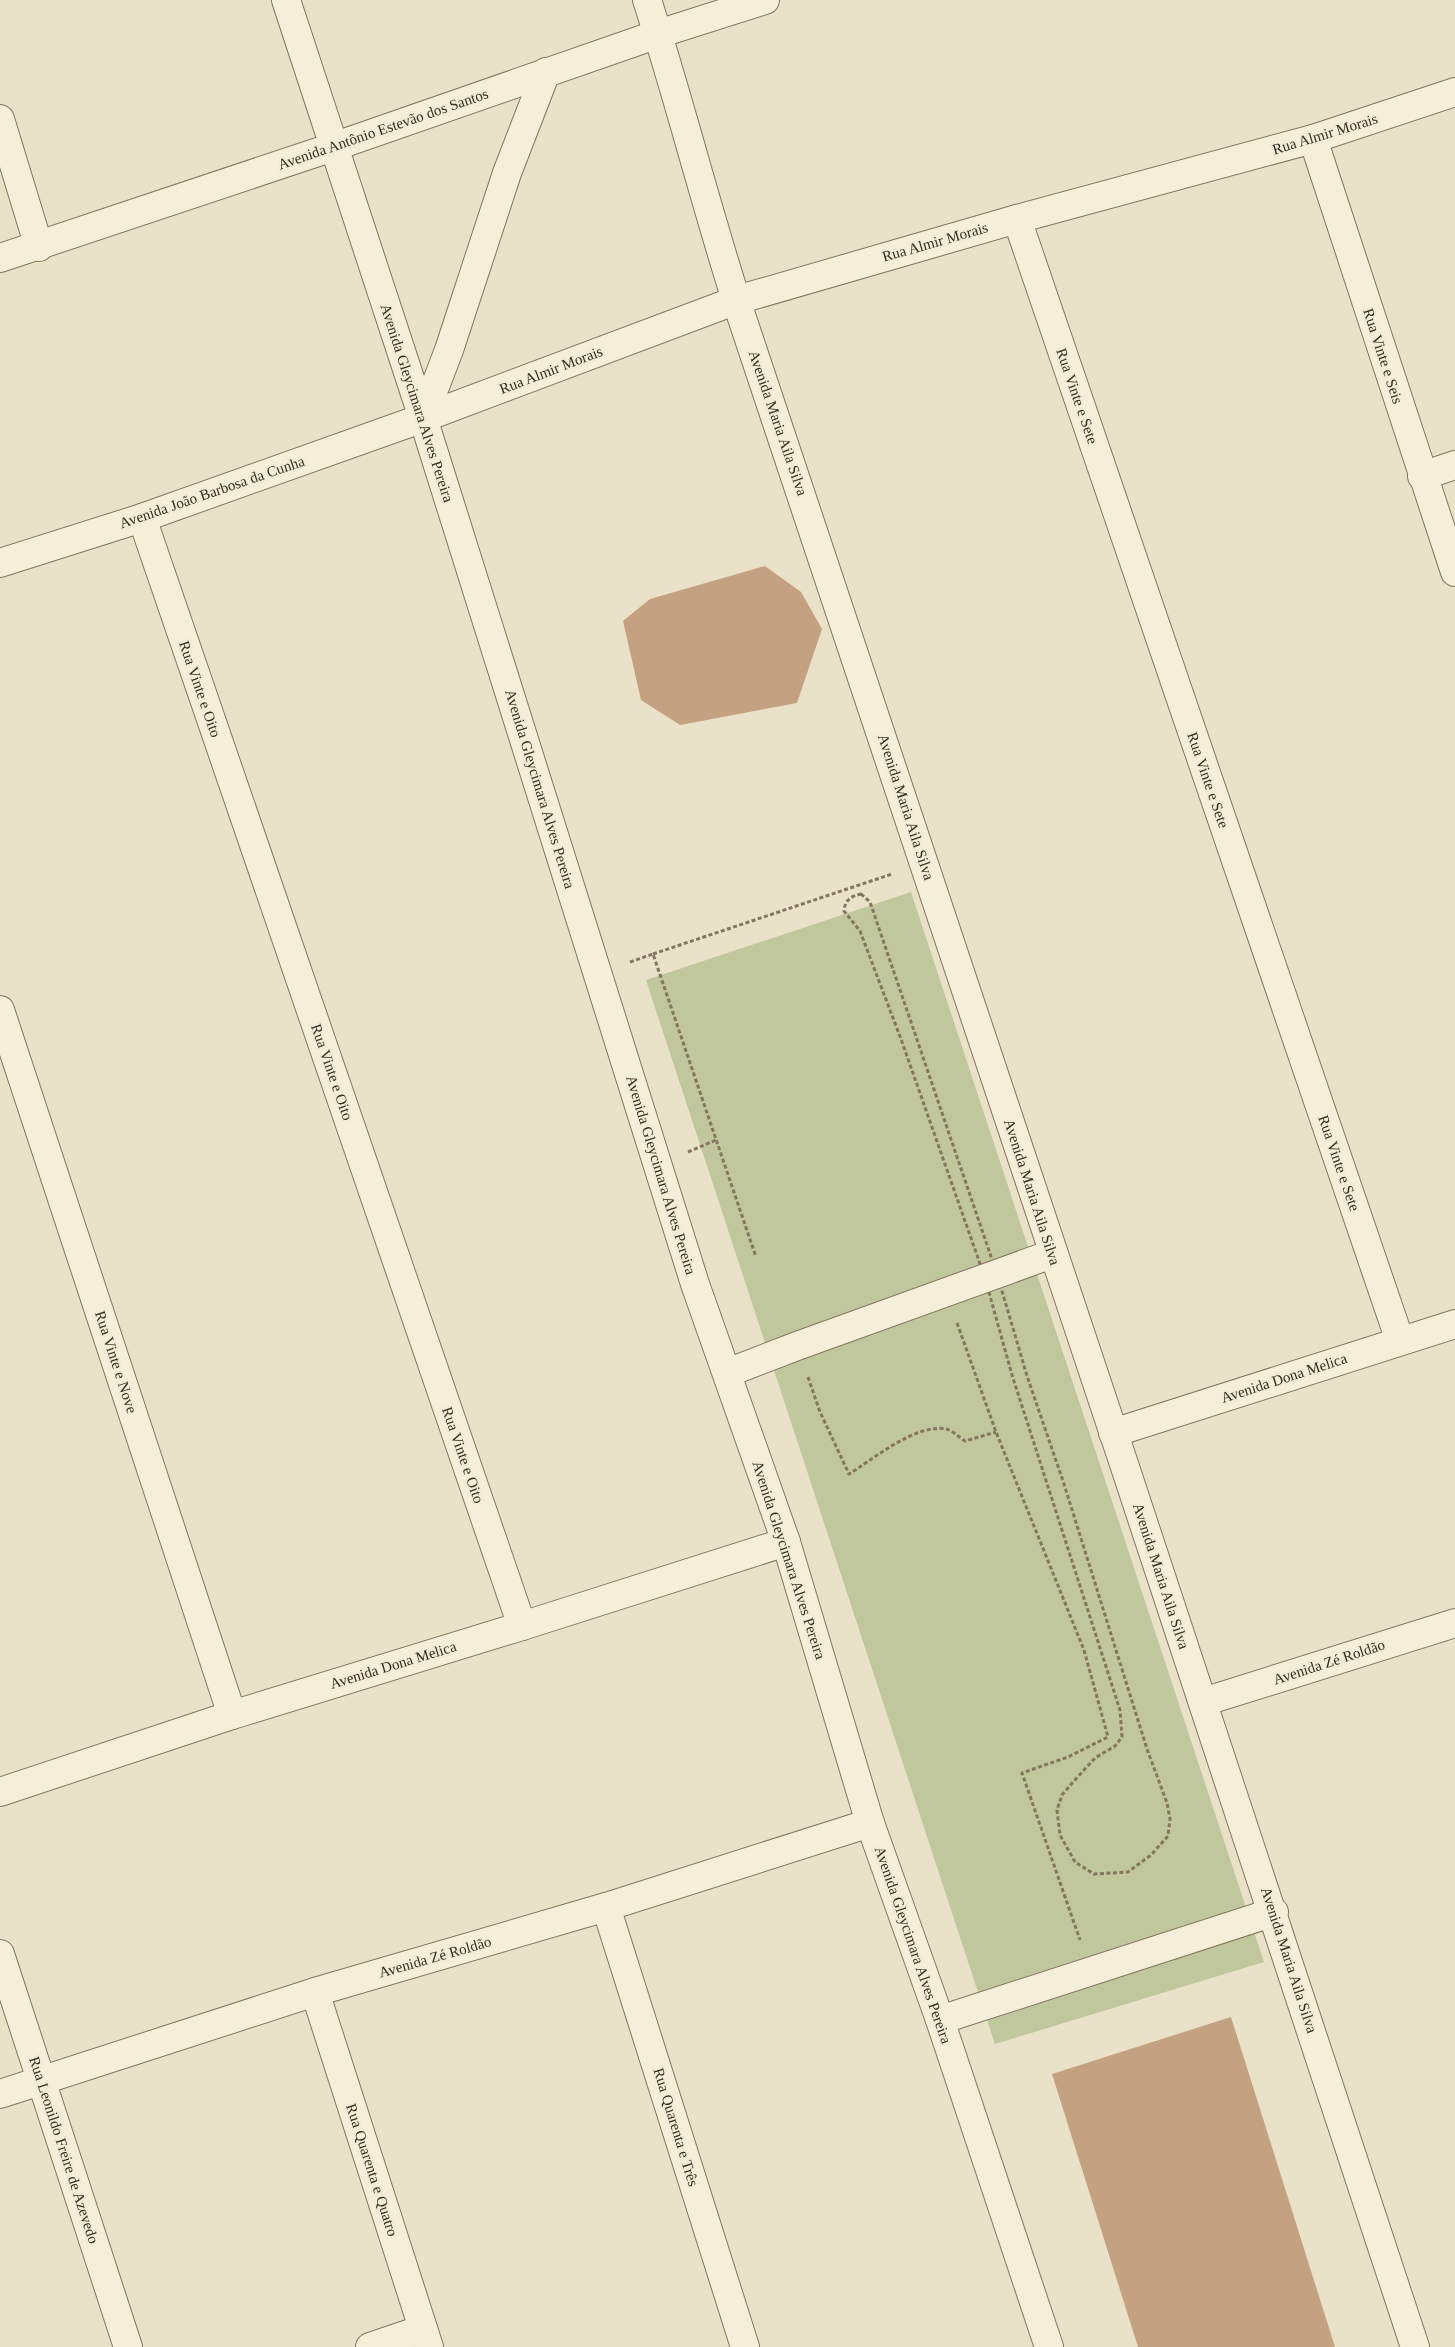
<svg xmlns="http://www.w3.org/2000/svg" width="1455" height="2347" viewBox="0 0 1455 2347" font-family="Georgia,serif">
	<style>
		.green { fill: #c0c79c }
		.building { fill: #c4a181 }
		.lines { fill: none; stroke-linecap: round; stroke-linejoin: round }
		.minor-casing { stroke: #84755f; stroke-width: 30 }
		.path { stroke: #84755f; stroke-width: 3; stroke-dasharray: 4 2.5; stroke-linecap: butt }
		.minor { stroke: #f5efda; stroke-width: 28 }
		.labels { text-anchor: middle; stroke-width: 5; stroke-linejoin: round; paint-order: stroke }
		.street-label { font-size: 15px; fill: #362c21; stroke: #f2ecd6 }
	</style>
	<rect width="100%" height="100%" fill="#eae2c8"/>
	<path class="green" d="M 911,892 L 1264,1962 L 995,2044 L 646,980 Z"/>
	<g class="building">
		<path d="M 765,566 L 801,592 L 822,629 L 797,703 L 680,725 L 641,700 L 623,621 L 650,599 Z"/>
		<path d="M 1231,2017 L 1335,2347 L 1138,2347 L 1052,2074 Z"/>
	</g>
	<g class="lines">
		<defs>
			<g id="minor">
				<path d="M 286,0 L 423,418 L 695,1284 L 786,1542 L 870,1823 L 940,2020 L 1049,2347"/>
				<path d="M 647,0 C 680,102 706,207 739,309 C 964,989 1194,1666 1415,2347"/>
				<path d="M 0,119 L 39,247"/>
				<path d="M 1313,139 L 1455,572"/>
				<path d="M 1017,219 L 1400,1341"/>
				<path d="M 0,258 L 333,147 L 658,34 L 765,0"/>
				<path d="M 423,418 L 449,350 L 507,173 L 546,72"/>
				<path d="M 1422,476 L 1455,465"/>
				<path d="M 142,518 L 522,1626"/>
				<path d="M 0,563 L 142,518 L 423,418 L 737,300 L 1017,219 L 1313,139 L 1455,92"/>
				<path d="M 0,1010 L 232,1715"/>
				<path d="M 727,1373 L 797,1346 L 1052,1254"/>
				<path d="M 1113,1433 L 1455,1324"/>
				<path d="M 1203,1702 L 1455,1623"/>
				<path d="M 0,1792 L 232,1715 L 522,1626 L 786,1542"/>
				<path d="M 606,1907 L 745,2347"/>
				<path d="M 0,1954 L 128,2347"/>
				<path d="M 315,1992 L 429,2347"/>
				<path d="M 940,2020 L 1274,1912"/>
				<path d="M 0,2094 L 315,1992 L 606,1907 L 870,1823"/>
				<path d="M 370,2347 L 423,2329"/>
			</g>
		</defs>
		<use href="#minor" class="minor-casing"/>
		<g class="path">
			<path d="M 861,894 L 870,902 L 997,1274 L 1027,1376 L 1063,1481 L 1147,1749 L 1167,1803 L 1170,1819 L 1168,1836 L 1151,1855 L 1128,1872 L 1094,1874 L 1075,1862 L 1060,1835 L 1057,1810 L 1062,1795 L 1073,1782 L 1095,1758 L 1115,1746 L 1122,1737 L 1120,1710 L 1012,1375 L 985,1278 L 901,1039 L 860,931 L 844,911 C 845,900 851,896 861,894 Z"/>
			<path d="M 653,954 L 892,874"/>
			<path d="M 630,962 L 653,954 L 756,1257"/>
			<path d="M 688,1152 L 716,1140"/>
			<path d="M 957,1323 L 996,1432 L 1084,1650 L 1108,1737 L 1068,1757 L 1022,1773 L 1080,1940"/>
			<path d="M 808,1377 L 820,1412 L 849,1474 C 872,1460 916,1423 946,1429 C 952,1430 960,1438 965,1441 L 996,1432"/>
		</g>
		<use href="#minor" class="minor"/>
	</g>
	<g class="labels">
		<g class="street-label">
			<text transform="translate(383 129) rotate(-19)" y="5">Avenida Antônio Estevão dos Santos</text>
			<text transform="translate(1325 134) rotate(-17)" y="5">Rua Almir Morais</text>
			<text transform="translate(935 242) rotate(-16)" y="5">Rua Almir Morais</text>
			<text transform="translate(1383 356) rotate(72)" y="5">Rua Vinte e Seis</text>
			<text transform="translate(551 370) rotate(-21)" y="5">Rua Almir Morais</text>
			<text transform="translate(1077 396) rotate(71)" y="5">Rua Vinte e Sete</text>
			<text transform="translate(417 403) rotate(72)" y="5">Avenida Gleycimara Alves Pereira</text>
			<text transform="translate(778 423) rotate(71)" y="5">Avenida Maria Aila Silva</text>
			<text transform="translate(212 492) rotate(-19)" y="5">Avenida João Barbosa da Cunha</text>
			<text transform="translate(200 689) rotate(71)" y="5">Rua Vinte e Oito</text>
			<text transform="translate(1208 780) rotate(71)" y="5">Rua Vinte e Sete</text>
			<text transform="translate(540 789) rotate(73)" y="5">Avenida Gleycimara Alves Pereira</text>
			<text transform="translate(906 807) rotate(72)" y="5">Avenida Maria Aila Silva</text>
			<text transform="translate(332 1072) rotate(71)" y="5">Rua Vinte e Oito</text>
			<text transform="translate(1339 1163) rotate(71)" y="5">Rua Vinte e Sete</text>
			<text transform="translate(661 1175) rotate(73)" y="5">Avenida Gleycimara Alves Pereira</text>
			<text transform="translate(1032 1192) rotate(72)" y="5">Avenida Maria Aila Silva</text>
			<text transform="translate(116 1362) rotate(72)" y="5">Rua Vinte e Nove</text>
			<text transform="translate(1284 1378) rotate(-18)" y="5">Avenida Dona Melica</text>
			<text transform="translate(463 1455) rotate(71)" y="5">Rua Vinte e Oito</text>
			<text transform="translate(789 1560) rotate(72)" y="5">Avenida Gleycimara Alves Pereira</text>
			<text transform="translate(1161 1576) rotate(72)" y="5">Avenida Maria Aila Silva</text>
			<text transform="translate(1329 1662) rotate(-18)" y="5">Avenida Zé Roldão</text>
			<text transform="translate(393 1665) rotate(-17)" y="5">Avenida Dona Melica</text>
			<text transform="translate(913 1945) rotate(71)" y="5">Avenida Gleycimara Alves Pereira</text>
			<text transform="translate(435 1957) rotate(-16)" y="5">Avenida Zé Roldão</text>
			<text transform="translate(1289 1960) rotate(72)" y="5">Avenida Maria Aila Silva</text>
			<text transform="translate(676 2127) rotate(73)" y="5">Rua Quarenta e Três</text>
			<text transform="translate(64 2150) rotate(72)" y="5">Rua Leonildo Freire de Azevedo</text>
			<text transform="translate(372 2170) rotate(72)" y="5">Rua Quarenta e Quatro</text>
		</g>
	</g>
</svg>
